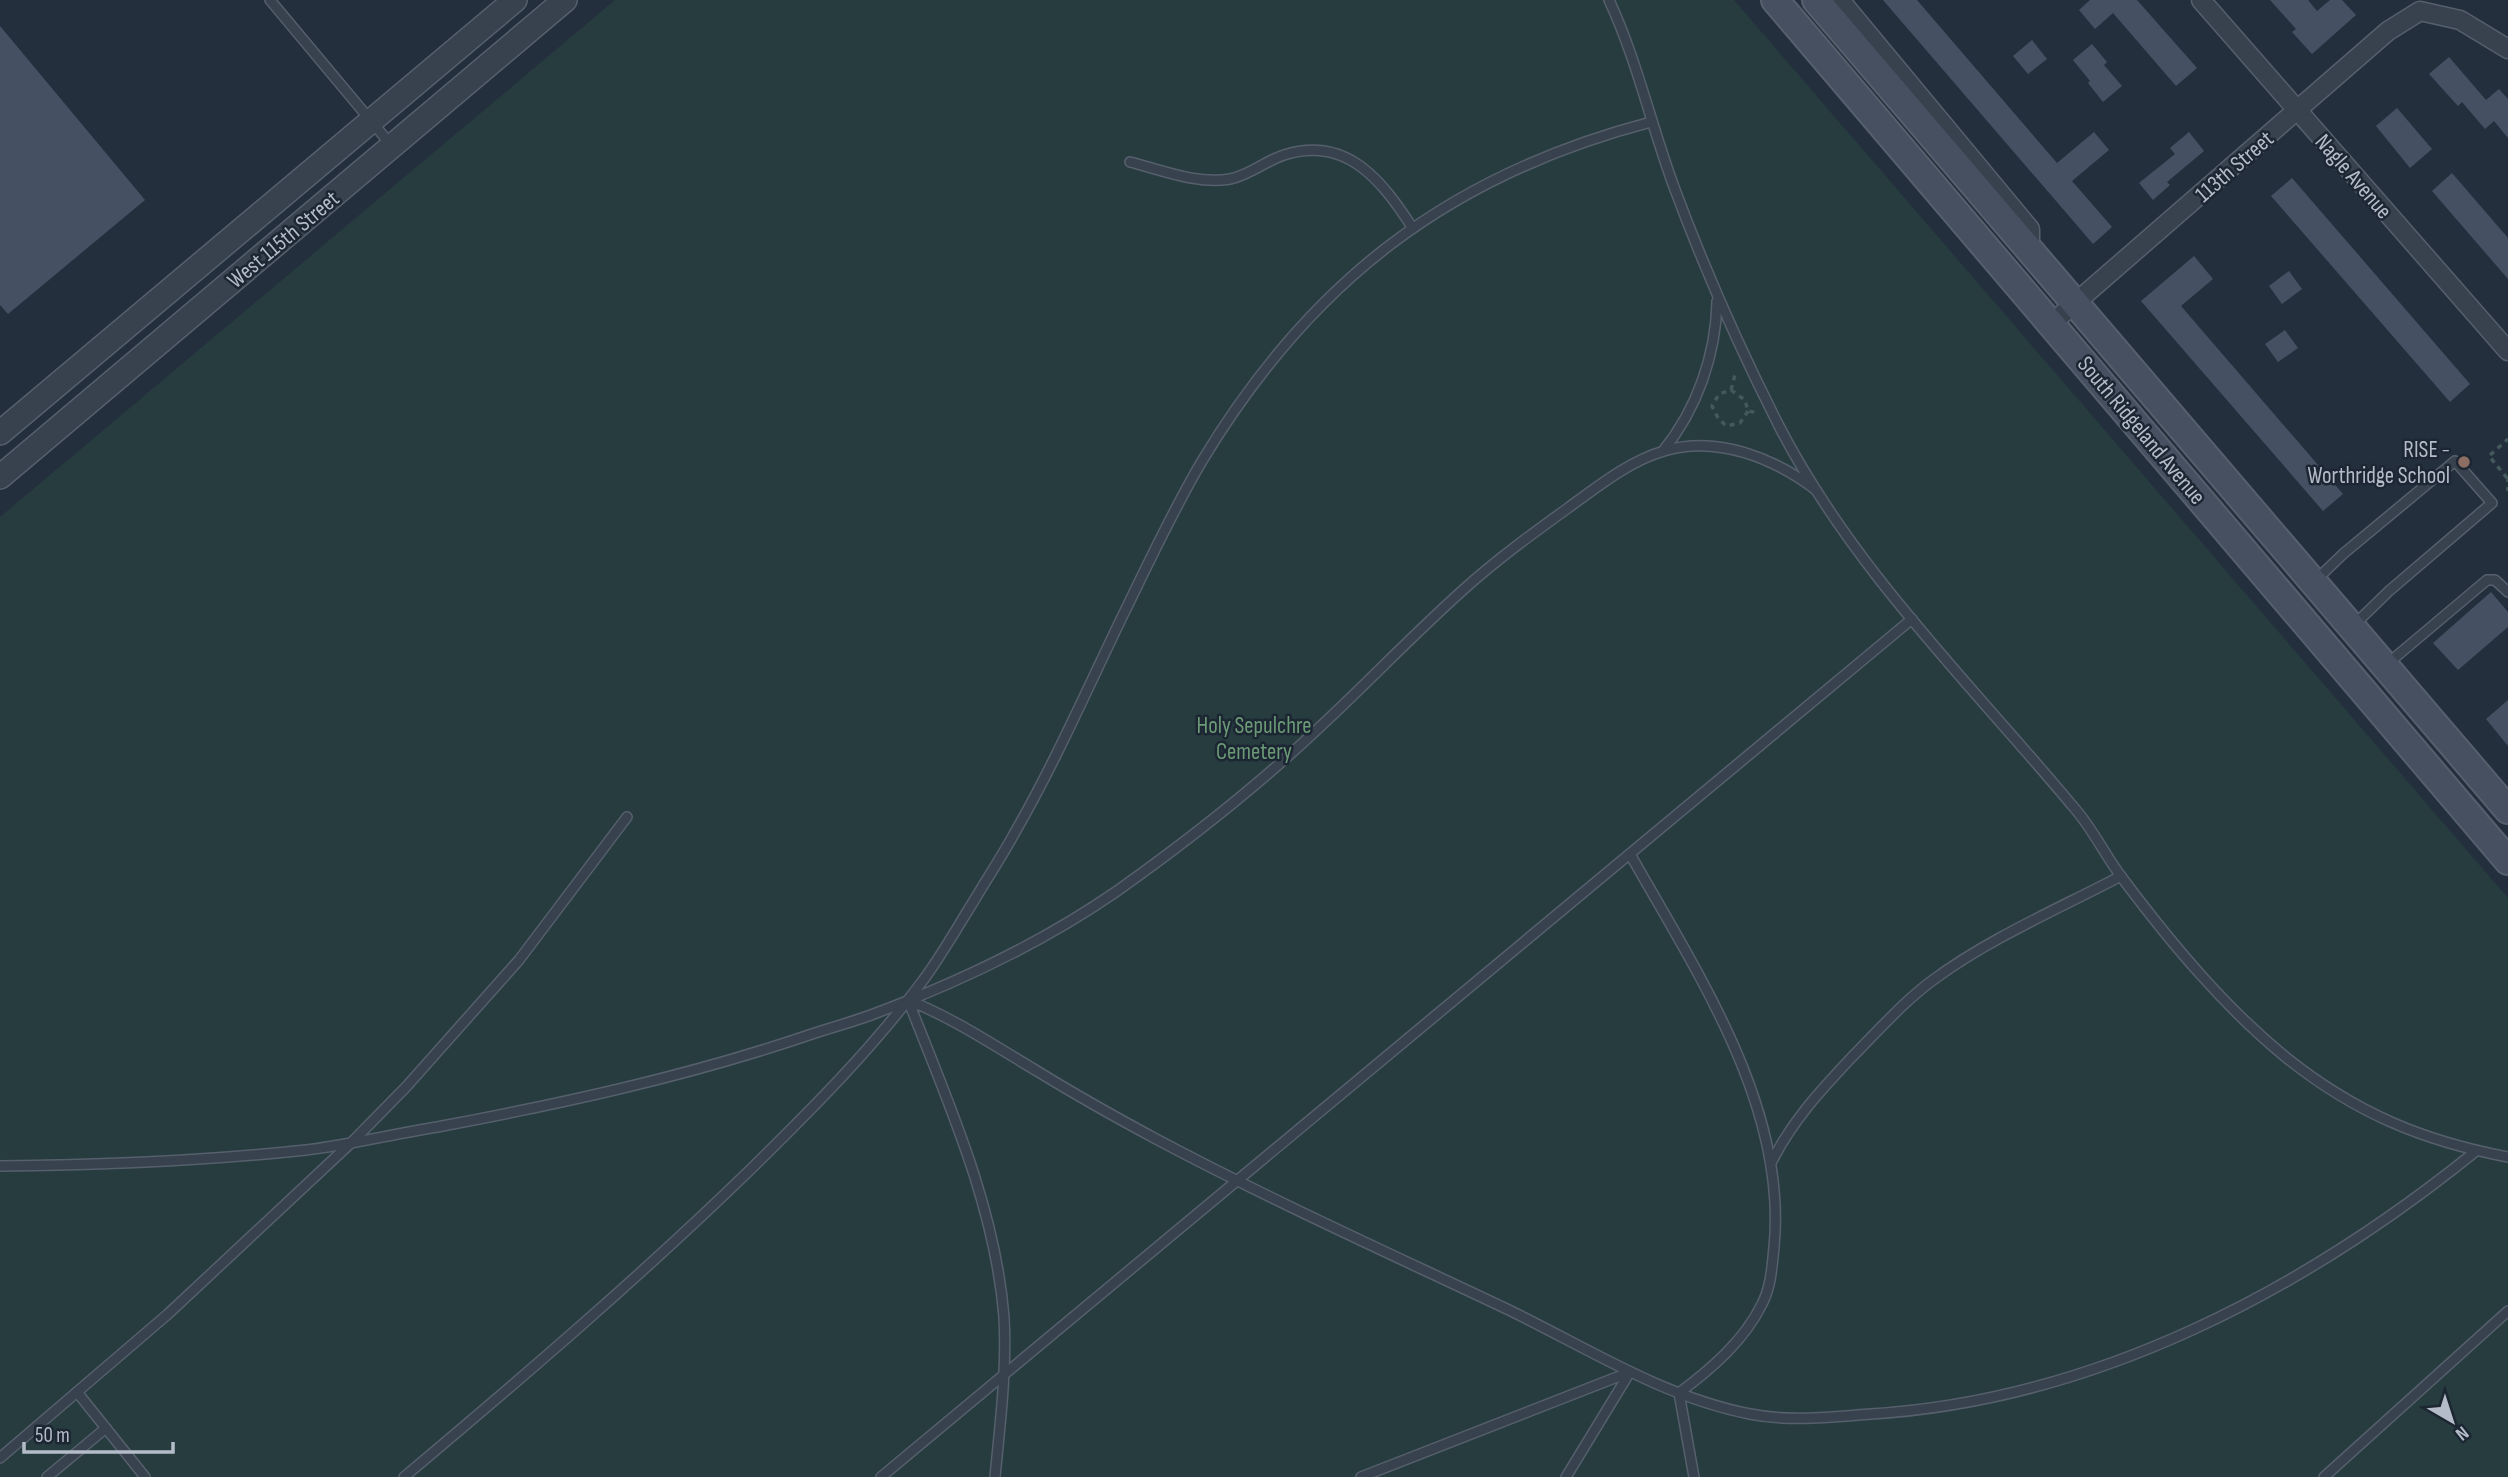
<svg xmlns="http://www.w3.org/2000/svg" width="2508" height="1477" viewBox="0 0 2508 1477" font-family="'Sofia Sans Condensed',sans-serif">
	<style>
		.green { fill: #263c3f }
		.building { fill: #455162 }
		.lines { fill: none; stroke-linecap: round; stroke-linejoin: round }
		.service-casing { stroke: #565f6c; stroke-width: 12 }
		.minor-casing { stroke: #565f6c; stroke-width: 21 }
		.tertiary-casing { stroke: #565f6c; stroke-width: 26 }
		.secondary-casing { stroke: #565f6c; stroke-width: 30 }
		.path { stroke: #44595c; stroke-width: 3.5; stroke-dasharray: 5 5; stroke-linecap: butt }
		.service { stroke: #38414e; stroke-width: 9 }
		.minor { stroke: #38414e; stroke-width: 18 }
		.tertiary { stroke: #38414e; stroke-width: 23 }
		.secondary { stroke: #465061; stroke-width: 26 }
		.education-dot { fill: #8d6e63; stroke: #1d2633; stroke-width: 2.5 }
		.labels { text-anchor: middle; stroke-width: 5; stroke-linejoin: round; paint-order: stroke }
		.street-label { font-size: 23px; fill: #b4bcc9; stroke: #1d2633 }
		.poi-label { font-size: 23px; fill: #b4bcc9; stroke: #1d2633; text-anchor: end }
		.park-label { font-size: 23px; fill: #6b9a76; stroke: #1d2633 }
	</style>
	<rect width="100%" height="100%" fill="#242f3e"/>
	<path class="green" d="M 615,0 L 1734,0 L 2508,898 L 2508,1477 L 0,1477 L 0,517 Z"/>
	<g class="building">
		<path d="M 1883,0 L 1917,0 L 2057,163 L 2094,132 L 2109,150 L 2072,181 L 2112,227 L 2093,244 Z"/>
		<path d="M 2090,0 L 2137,0 L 2197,68 L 2176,86 L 2113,13 L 2095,29 L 2079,10 Z"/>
		<path d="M 2270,0 L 2308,0 L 2317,11 L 2330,0 L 2342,0 L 2356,15 L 2312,54 L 2292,32 L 2296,29 Z"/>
		<path d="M 0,26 L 145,200 L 8,314 L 0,305 Z"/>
		<path d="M 2032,40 L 2047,59 L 2028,74 L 2013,56 Z"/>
		<path d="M 2092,44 L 2107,62 L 2104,65 L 2122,86 L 2103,102 L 2088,83 L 2090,81 L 2073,60 Z"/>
		<path d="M 2449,57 L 2486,100 L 2499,89 L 2508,99 L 2508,138 L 2494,121 L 2485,129 L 2462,102 L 2458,106 L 2429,74 Z"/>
		<path d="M 2397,108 L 2432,149 L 2410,168 L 2376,126 Z"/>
		<path d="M 2189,132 L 2204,151 L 2167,182 L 2170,185 L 2153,200 L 2139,183 L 2175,154 L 2170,148 Z"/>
		<path d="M 2452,173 L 2508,238 L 2508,279 L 2432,191 Z"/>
		<path d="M 2292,178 L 2470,384 L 2450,402 L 2271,196 Z"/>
		<path d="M 2194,256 L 2213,279 L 2181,306 L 2343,494 L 2323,511 L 2141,301 Z"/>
		<path d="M 2289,271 L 2302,289 L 2282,304 L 2269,286 Z"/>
		<path d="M 2285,330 L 2298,348 L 2278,362 L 2265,344 Z"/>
		<path d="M 2491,592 L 2508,612 L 2508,627 L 2458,670 L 2433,643 Z"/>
		<path d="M 2508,700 L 2508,746 L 2486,719 Z"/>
	</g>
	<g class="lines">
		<defs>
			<g id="service">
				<path d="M 270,0 L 392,146"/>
				<path d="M 1609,0 C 1637,60 1651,125 1674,187 C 1704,268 1739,347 1778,424 C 1852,569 1973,686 2076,810 C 2094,831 2106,857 2123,879 C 2171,943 2225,1008 2288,1059 C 2356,1113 2423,1141 2508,1157"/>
				<path d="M 1130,162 C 1162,170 1198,185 1230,179 C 1250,175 1265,161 1284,155 C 1347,135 1382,181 1412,227"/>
				<path d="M 1663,451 C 1697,409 1716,355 1717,301"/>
				<path d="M 2317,579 L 2343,554 L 2455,461 L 2492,503 L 2389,591 L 2353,626"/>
				<path d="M 2386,665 L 2487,580 L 2495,580 L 2508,592"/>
				<path d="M 1630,854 C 1696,971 1788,1107 1774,1247 C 1772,1267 1771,1287 1762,1304 C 1744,1341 1711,1369 1679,1393 L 1694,1477"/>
				<path d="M 1771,1163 C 1792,1121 1820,1091 1852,1057 C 1878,1031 1903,1002 1933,980 C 1990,938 2058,909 2121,876"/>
				<path d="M 0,1166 C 102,1165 204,1161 306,1150 C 349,1145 393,1134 437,1127 C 560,1104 684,1077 803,1037 C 826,1029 849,1023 871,1015 C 957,983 1042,943 1117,891 C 1189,840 1259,785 1323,724 C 1370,680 1415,633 1463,590 C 1496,560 1532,534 1568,508 C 1597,487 1629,461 1664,451 C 1717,435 1774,458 1816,490"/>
				<path d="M 77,1392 L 145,1477"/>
				<path d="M 0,1458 L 168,1314 L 352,1142 L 406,1087 L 519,960 L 627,817"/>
				<path d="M 47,1477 L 106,1428"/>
				<path d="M 404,1477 C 523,1377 641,1276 752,1168 C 812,1109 874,1047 924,979 C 943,953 958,926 975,899 C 988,877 1002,856 1014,834 C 1055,763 1088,687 1124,613 C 1149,562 1173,510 1202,461 C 1310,282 1448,175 1651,122"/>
				<path d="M 881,1477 L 1912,619"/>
				<path d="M 995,1477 C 1000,1424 1007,1370 1004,1317 C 995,1206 948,1102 908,1000 C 955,1019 993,1045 1037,1071 C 1076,1095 1117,1118 1158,1140 C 1273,1201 1393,1255 1511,1311 C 1589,1349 1663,1397 1750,1414 C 1790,1422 1831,1417 1871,1414 C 2096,1400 2304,1290 2476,1151"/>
				<path d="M 1361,1477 L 1630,1372"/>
				<path d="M 1566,1477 L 1630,1372"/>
				<path d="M 2324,1477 L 2508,1311"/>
			</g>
			<g id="minor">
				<path d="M 1840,0 L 2030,229 L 2030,250"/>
				<path d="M 2201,0 L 2508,351"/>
				<path d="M 2051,324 L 2388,31 L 2420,11 L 2460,20 L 2508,49"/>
			</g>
			<g id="tertiary">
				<path d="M 0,433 L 515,0"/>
				<path d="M 0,477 L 565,0"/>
			</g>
			<g id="secondary">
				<path d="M 1775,0 L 2508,861"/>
				<path d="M 1816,0 L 2508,810"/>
			</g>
		</defs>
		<use href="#service" class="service-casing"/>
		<use href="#minor" class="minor-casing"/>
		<use href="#tertiary" class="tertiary-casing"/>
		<use href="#secondary" class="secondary-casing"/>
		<g class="path">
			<path d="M 1731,390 L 1736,371"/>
			<path d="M 1748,411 L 1740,423 L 1726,426 L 1718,418 L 1712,406 L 1719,394 L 1731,390 L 1745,400 L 1748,411 L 1759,413"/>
			<path d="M 2508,477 L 2508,491"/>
			<path d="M 2507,478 L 2489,456 L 2508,439"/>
		</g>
		<use href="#service" class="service"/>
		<use href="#minor" class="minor"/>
		<use href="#tertiary" class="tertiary"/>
		<use href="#secondary" class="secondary"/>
	</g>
	<circle class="education-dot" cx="2464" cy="462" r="7"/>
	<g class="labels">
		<g class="street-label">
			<text transform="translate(2234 166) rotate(-41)" y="8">113th Street</text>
			<text transform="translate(2354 176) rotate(49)" y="8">Nagle Avenue</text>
			<text transform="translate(283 239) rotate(-40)" y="8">West 115th Street</text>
			<text transform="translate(2142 430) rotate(50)" y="8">South Ridgeland Avenue</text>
		</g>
		<g class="poi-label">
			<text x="2450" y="457">RISE -<tspan x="2450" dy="26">Worthridge School</tspan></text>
		</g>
		<g class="park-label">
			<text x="1254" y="733">Holy Sepulchre<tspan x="1254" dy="26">Cemetery</tspan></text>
		</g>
	</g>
	<g transform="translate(2452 1421) rotate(141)" stroke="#1d2633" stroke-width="5" paint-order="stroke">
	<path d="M0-5L12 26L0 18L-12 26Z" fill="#b4bcc9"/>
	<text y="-10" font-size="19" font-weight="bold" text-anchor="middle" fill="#b4bcc9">N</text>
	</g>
	<path d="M24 1442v10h149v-10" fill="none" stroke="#b4bcc9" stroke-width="3.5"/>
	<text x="35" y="1442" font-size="21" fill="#b4bcc9" stroke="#1d2633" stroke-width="5" paint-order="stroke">50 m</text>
</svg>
